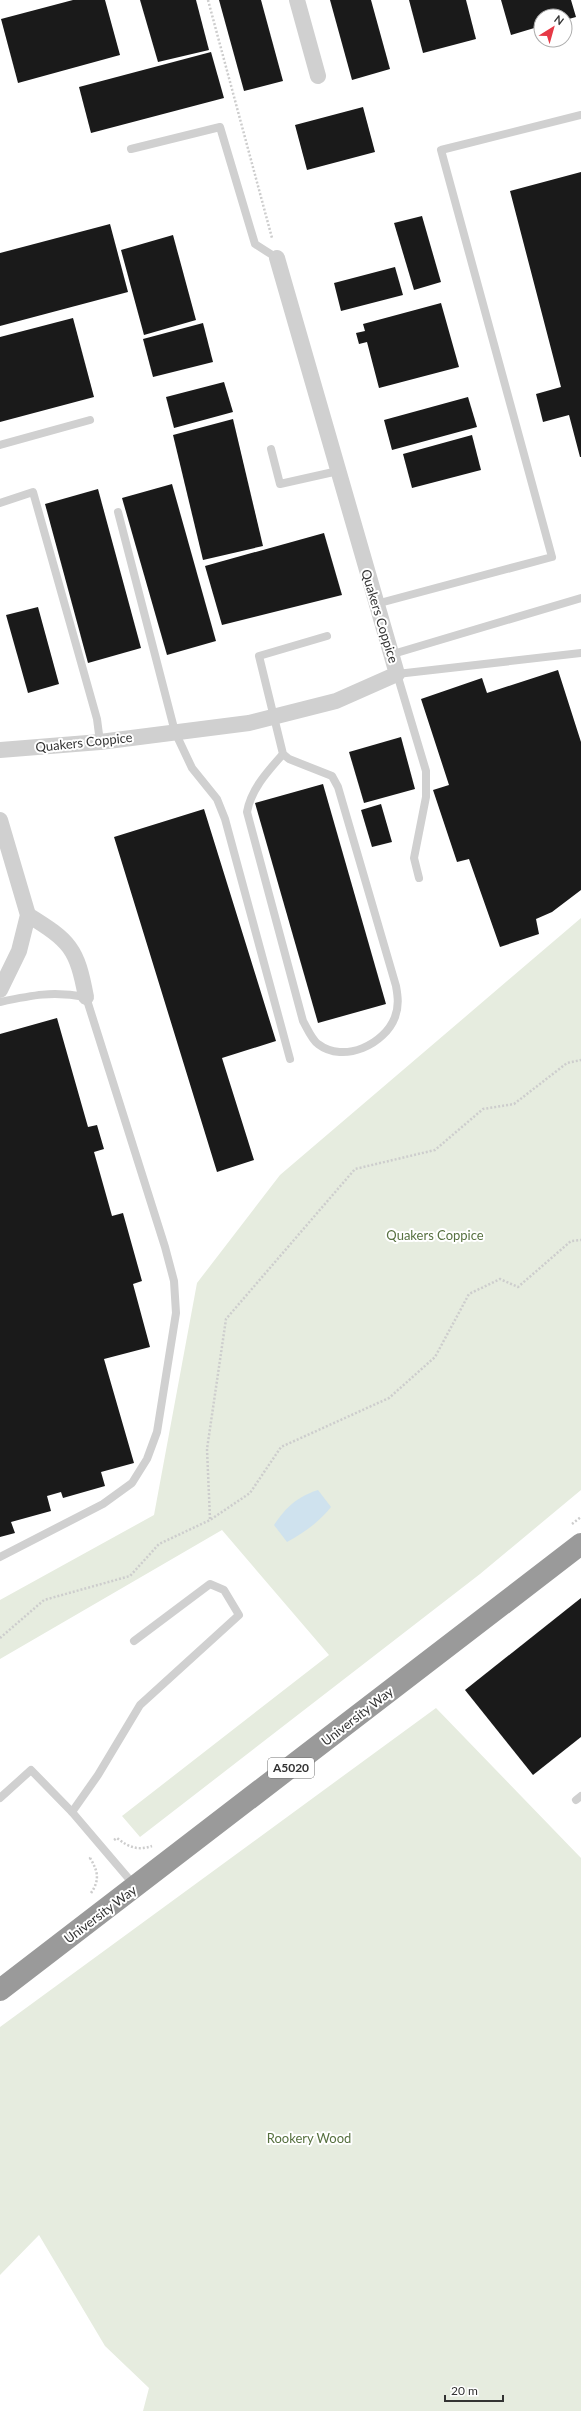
<svg xmlns="http://www.w3.org/2000/svg" width="581" height="2411" viewBox="0 0 581 2411" font-family="Lato,sans-serif">
	<style>
		.green { fill: #e6ecdf }
		.water { fill: #cfe2ee }
		.building { fill: #1a1a1a }
		.lines { fill: none; stroke-linecap: round; stroke-linejoin: round }
		.path { stroke: #cdcdcd; stroke-width: 2.5; stroke-dasharray: 2 2; stroke-linecap: butt }
		.lane { stroke: #d0d0d0; stroke-width: 8 }
		.street { stroke: #d0d0d0; stroke-width: 16 }
		.highway { stroke: #9a9a9a; stroke-width: 22 }
		.labels { text-anchor: middle; stroke-width: 4; stroke-linejoin: round; paint-order: stroke }
		.shield { fill: #fff; stroke: #707070; stroke-width: 1 }
		.shield-label { font-size: 12px; font-weight: bold; fill: #333 }
		.street-label { font-size: 13px; fill: #333; stroke: #fff }
		.park-label { font-size: 13px; fill: #56703f; stroke: #fff }
	</style>
	<rect width="100%" height="100%" fill="#fff"/>
	<g class="green">
		<path d="M 581,918 L 581,1490 L 480,1574 L 140,1837 L 122,1816 L 329,1655 L 222,1530 L 0,1659 L 0,1600 L 154,1515 L 197,1283 L 280,1175 Z"/>
		<path d="M 436,1708 L 581,1858 L 581,2411 L 143,2411 L 149,2388 L 105,2346 L 39,2235 L 0,2275 L 0,2027 Z"/>
	</g>
	<path class="water" d="M 318,1490 L 331,1507 C 318,1523 305,1532 287,1542 L 274,1525 C 287,1506 297,1497 318,1490 Z"/>
	<g class="building">
		<path d="M 73,0 L 105,0 L 120,55 L 18,83 L 1,19 Z"/>
		<path d="M 140,0 L 196,0 L 209,50 L 158,62 Z"/>
		<path d="M 219,0 L 261,0 L 283,81 L 244,91 Z"/>
		<path d="M 330,0 L 371,0 L 390,69 L 352,80 Z"/>
		<path d="M 409,0 L 466,0 L 476,39 L 423,53 Z"/>
		<path d="M 501,0 L 571,0 L 576,17 L 565,20 L 565,16 L 541,16 L 541,26 L 511,35 Z"/>
		<path d="M 211,52 L 224,98 L 91,133 L 79,87 Z"/>
		<path d="M 363,107 L 375,152 L 307,170 L 295,125 Z"/>
		<path d="M 581,172 L 581,457 L 580,457 L 569,415 L 543,422 L 536,394 L 561,387 L 510,191 Z"/>
		<path d="M 422,216 L 441,282 L 414,290 L 394,223 Z"/>
		<path d="M 110,224 L 128,292 L 0,326 L 0,253 Z"/>
		<path d="M 173,235 L 196,320 L 144,335 L 121,250 Z"/>
		<path d="M 395,267 L 403,295 L 341,311 L 334,283 Z"/>
		<path d="M 441,303 L 459,367 L 379,388 L 367,342 L 359,344 L 356,333 L 365,331 L 363,324 Z"/>
		<path d="M 73,318 L 94,397 L 0,422 L 0,337 Z"/>
		<path d="M 203,323 L 213,362 L 153,377 L 143,339 Z"/>
		<path d="M 224,382 L 233,412 L 174,428 L 166,397 Z"/>
		<path d="M 468,397 L 477,427 L 392,450 L 384,420 Z"/>
		<path d="M 233,419 L 263,546 L 203,560 L 173,435 Z"/>
		<path d="M 472,435 L 481,470 L 412,488 L 403,454 Z"/>
		<path d="M 172,484 L 216,641 L 167,655 L 122,498 Z"/>
		<path d="M 98,489 L 141,648 L 88,663 L 45,504 Z"/>
		<path d="M 324,533 L 342,595 L 222,625 L 205,566 Z"/>
		<path d="M 38,607 L 59,684 L 28,693 L 6,615 Z"/>
		<path d="M 558,670 L 581,742 L 581,890 L 552,912 L 536,919 L 539,934 L 500,947 L 469,859 L 457,862 L 433,790 L 449,785 L 421,699 L 482,678 L 487,693 Z"/>
		<path d="M 401,737 L 415,789 L 364,803 L 349,752 Z"/>
		<path d="M 323,784 L 386,1004 L 318,1023 L 255,803 Z"/>
		<path d="M 381,804 L 392,842 L 372,847 L 361,810 Z"/>
		<path d="M 204,809 L 276,1041 L 222,1058 L 254,1160 L 217,1172 L 114,837 Z"/>
		<path d="M 57,1018 L 88,1127 L 97,1125 L 104,1149 L 94,1152 L 112,1216 L 123,1213 L 142,1281 L 133,1284 L 150,1347 L 104,1359 L 134,1463 L 101,1472 L 105,1486 L 63,1498 L 61,1492 L 47,1496 L 51,1511 L 11,1522 L 15,1533 L 0,1537 L 0,1034 Z"/>
		<path d="M 581,1598 L 581,1737 L 533,1775 L 465,1690 Z"/>
	</g>
	<g class="lines">
		<g class="path">
			<path d="M 208,0 L 272,238"/>
			<path d="M 210,1519 L 207,1449 L 226,1319 L 355,1169 L 435,1150 L 483,1109 L 514,1104 L 567,1063 L 581,1060"/>
			<path d="M 572,1524 L 581,1517"/>
			<path d="M 0,1638 L 44,1600 L 130,1576 L 159,1544 L 210,1520 L 250,1493 L 281,1447 L 389,1398 L 435,1357 L 469,1294 L 500,1279 L 518,1287 L 571,1241 L 581,1240"/>
			<path d="M 114,1840 L 117,1838 C 128,1847 138,1851 152,1846"/>
			<path d="M 91,1893 C 100,1880 98,1871 90,1858 L 92,1857"/>
		</g>
		<g class="lane">
			<path d="M 131,149 L 220,127 L 255,244 L 277,258"/>
			<path d="M 0,445 L 90,420"/>
			<path d="M 271,449 L 280,484 L 338,471"/>
			<path d="M 0,503 L 33,492 L 97,719 L 100,742"/>
			<path d="M 118,512 L 175,732 L 192,768 L 217,799 L 225,819 L 290,1059"/>
			<path d="M 376,604 L 552,557 L 441,150 L 581,115"/>
			<path d="M 393,654 L 581,598"/>
			<path d="M 283,754 C 268,771 251,789 247,812 L 303,1021 C 307,1028 312,1040 318,1044 C 344,1064 385,1044 395,1017 C 399,1006 398,997 396,986 L 338,787 L 332,776 L 289,759 L 283,754 L 259,656 L 327,636"/>
			<path d="M 419,878 L 414,858 L 426,797 L 426,771 L 397,674 L 581,653"/>
			<path d="M 0,1002 C 33,995 52,991 86,997 L 165,1247 L 174,1281 L 176,1313 L 157,1432 L 147,1459 L 132,1483 L 103,1504 L 0,1557"/>
			<path d="M 0,1798 L 31,1770 L 72,1812 L 135,1886"/>
			<path d="M 576,1800 L 581,1796"/>
			<path d="M 72,1812 L 98,1775 L 140,1705 L 239,1615 L 224,1590 L 210,1584 L 134,1641"/>
		</g>
		<g class="street">
			<path d="M 297,0 L 318,76"/>
			<path d="M 0,750 L 100,742 L 249,723 L 336,701 L 397,674 L 277,258"/>
			<path d="M 0,820 L 28,915 L 19,951 L 0,990"/>
			<path d="M 28,915 C 70,941 77,948 86,997"/>
		</g>
		<path class="highway" d="M 0,1990 L 581,1544"/>
	</g>
	<g class="labels">
		<rect class="shield" x="268" y="1758" width="46" height="20" rx="3"/>
		<g class="shield-label">
			<text x="291" y="1772">A5020</text>
		</g>
		<g class="street-label">
			<text transform="translate(380 616) rotate(73)" y="5">Quakers Coppice</text>
			<text transform="translate(84 742) rotate(-6)" y="5">Quakers Coppice</text>
			<text transform="translate(357 1716) rotate(-38)" y="5">University Way</text>
			<text transform="translate(100 1914) rotate(-37)" y="5">University Way</text>
		</g>
		<g class="park-label">
			<text x="435" y="1240">Quakers Coppice</text>
			<text x="309" y="2143">Rookery Wood</text>
		</g>
	</g>
	<g transform="translate(553 28) rotate(37)"><circle r="19" fill="#ffffff" stroke="#adadad"/>
	<path d="M0-3L7 15L0 10L-7 15Z" fill="#e63946"/>
	<text y="-6" font-size="11" font-weight="bold" text-anchor="middle" fill="#333333">N</text>
	</g>
	<path d="M445 2395v6h58v-6" fill="none" stroke="#333333" stroke-width="2"/>
	<text x="451" y="2395" font-size="12" fill="#333333" stroke="#ffffff" stroke-width="3" paint-order="stroke">20 m</text>
</svg>
